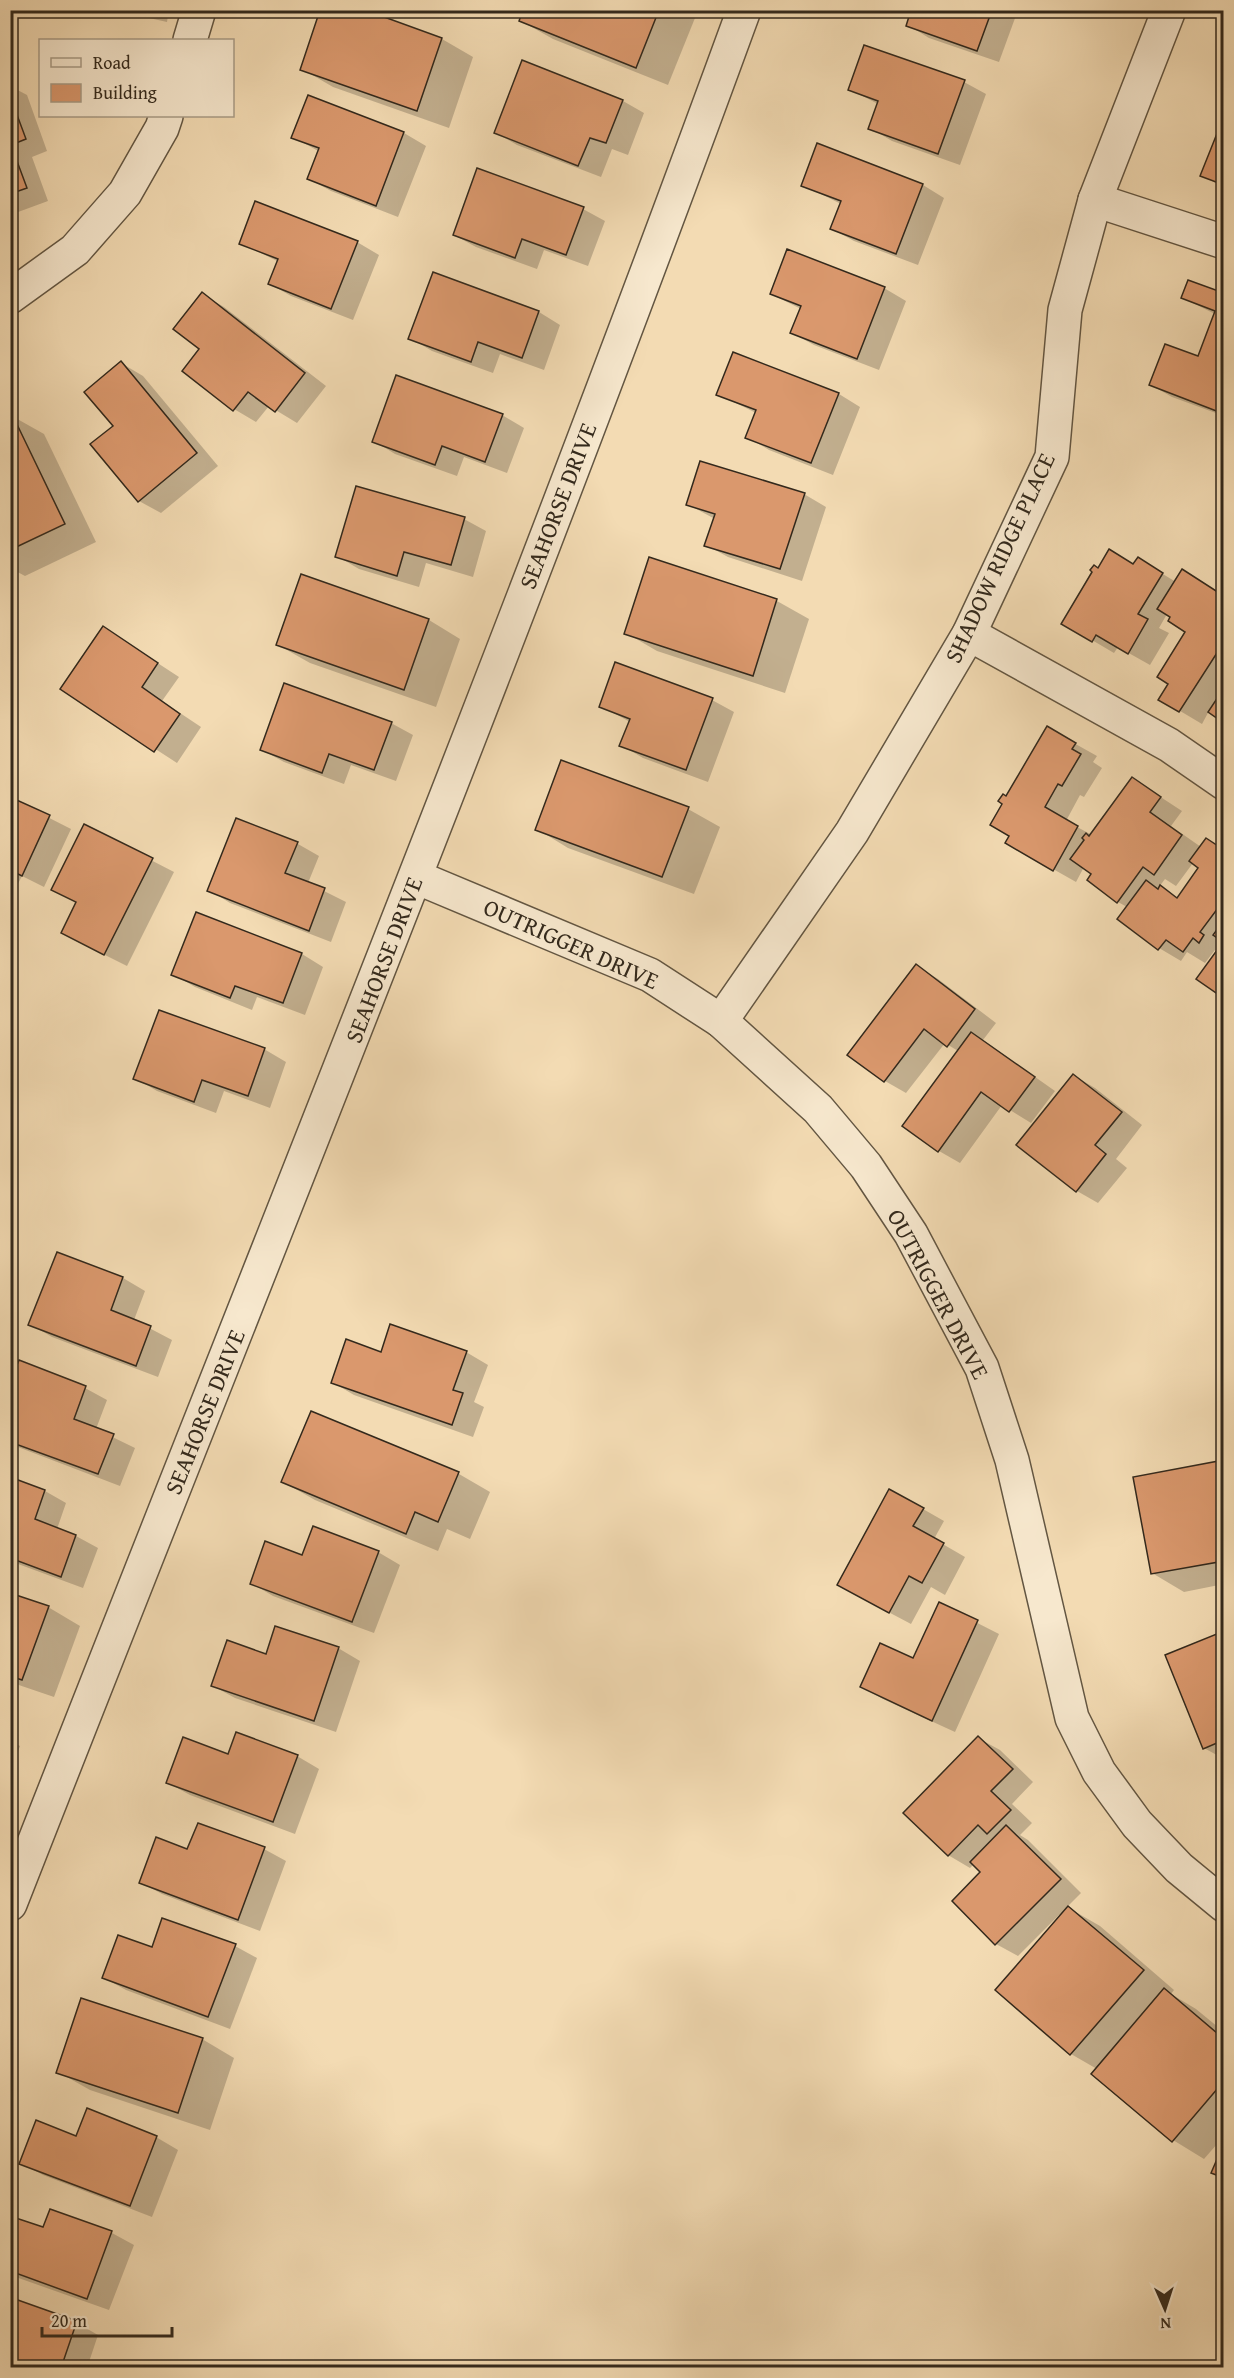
<svg xmlns="http://www.w3.org/2000/svg" width="1234" height="2378" viewBox="0 0 1234 2378" font-family="'Gentium Book Plus',serif">
	<style>
		.shadow { fill: #0003; fill-rule: evenodd }
		.building { fill: #da986d; stroke: #33291c; stroke-width: 1.5 }
		.lines { fill: none; stroke-linecap: round; stroke-linejoin: round }
		.minor-casing { stroke: #635642; stroke-width: 36 }
		.minor { stroke: #f7e8ce; stroke-width: 33 }
		.labels { text-anchor: middle; stroke-width: 4.5; stroke-linejoin: round; paint-order: stroke }
		.street-label { font-size: 24px; fill: #33291c; stroke: #f7e8ce }
	</style>
	<rect width="100%" height="100%" fill="#f3dbb3"/>
	<filter id="stains"><feTurbulence type="fractalNoise" baseFrequency=".00333" numOctaves="4"/><feColorMatrix values="0 0 0 0 .2 0 0 0 0 .09 0 0 0 0 .02 0 0 0 .5 -.17"/></filter>
	<radialGradient id="worn" r=".72"><stop offset=".6" stop-color="#630" stop-opacity="0"/><stop offset="1" stop-color="#630" stop-opacity=".3"/></radialGradient>
	<g class="shadow">
		<path d="M 113,10 L 169,10 L 167,22 Z"/>
		<path d="M 525,10 L 692,10 L 697,13 L 668,85 L 553,39 L 521,21 Z"/>
		<path d="M 913,10 L 1018,10 L 999,62 L 929,38 L 908,25 Z"/>
		<path d="M 442,39 L 473,57 L 449,128 L 333,87 L 302,69 Z"/>
		<path d="M 523,62 L 623,101 L 644,113 L 628,155 L 612,149 L 601,177 L 517,145 L 496,133 Z"/>
		<path d="M 964,82 L 986,94 L 960,165 L 892,141 L 870,128 L 878,104 L 849,89 Z"/>
		<path d="M 10,86 L 27,95 L 47,151 L 32,157 L 48,201 L 10,215 Z"/>
		<path d="M 309,97 L 404,133 L 426,146 L 398,217 L 331,191 L 309,179 L 320,152 L 293,137 Z"/>
		<path d="M 1224,120 L 1224,188 L 1202,175 Z"/>
		<path d="M 818,145 L 923,185 L 944,198 L 918,265 L 854,241 L 832,229 L 841,204 L 803,185 Z"/>
		<path d="M 583,209 L 605,221 L 588,266 L 544,250 L 537,269 L 476,247 L 454,235 Z"/>
		<path d="M 357,242 L 379,255 L 353,320 L 291,296 L 270,284 L 279,262 L 241,243 Z"/>
		<path d="M 433,274 L 539,312 L 560,325 L 544,370 L 500,354 L 493,373 L 432,351 L 410,338 Z"/>
		<path d="M 884,288 L 906,301 L 879,370 L 814,345 L 792,333 L 801,309 L 771,294 Z"/>
		<path d="M 202,294 L 224,307 L 326,386 L 297,423 L 269,406 L 256,422 L 234,409 L 201,349 Z"/>
		<path d="M 1224,295 L 1224,416 L 1172,397 L 1151,385 L 1199,358 L 1215,314 L 1183,298 Z"/>
		<path d="M 734,354 L 839,394 L 860,407 L 833,475 L 769,450 L 747,437 L 756,413 L 718,394 Z"/>
		<path d="M 121,363 L 143,376 L 218,466 L 161,513 L 139,501 L 115,427 Z"/>
		<path d="M 502,415 L 524,428 L 507,473 L 464,457 L 457,476 L 395,454 L 374,441 Z"/>
		<path d="M 12,416 L 44,434 L 96,542 L 25,576 L 10,568 Z"/>
		<path d="M 804,494 L 826,507 L 802,581 L 728,557 L 706,545 L 715,519 L 687,504 Z"/>
		<path d="M 464,519 L 486,531 L 473,577 L 426,563 L 419,587 L 359,569 L 337,556 Z"/>
		<path d="M 650,559 L 777,601 L 809,619 L 785,693 L 657,651 L 626,633 Z"/>
		<path d="M 1138,559 L 1176,582 L 1224,596 L 1224,721 L 1209,711 L 1202,724 L 1160,699 L 1170,683 L 1187,631 L 1167,614 L 1159,628 L 1169,633 L 1150,665 L 1118,647 L 1114,653 L 1063,623 L 1094,567 L 1098,570 L 1134,566 Z"/>
		<path d="M 302,576 L 429,620 L 460,639 L 436,707 L 310,663 L 278,645 Z"/>
		<path d="M 104,628 L 179,677 L 162,701 L 201,727 L 177,763 L 63,689 Z"/>
		<path d="M 712,700 L 734,712 L 708,782 L 643,758 L 621,745 L 630,722 L 601,706 Z"/>
		<path d="M 391,723 L 413,735 L 396,781 L 351,765 L 344,784 L 284,762 L 262,750 Z"/>
		<path d="M 1047,728 L 1097,756 L 1093,762 L 1102,768 L 1084,797 L 1080,795 L 1066,821 L 1092,835 L 1133,779 L 1182,811 L 1171,826 L 1201,847 L 1224,850 L 1224,997 L 1198,979 L 1217,952 L 1215,950 L 1205,963 L 1187,952 L 1181,961 L 1159,948 L 1127,907 L 1118,902 L 1093,873 L 1084,867 L 1076,882 L 1007,843 L 1011,835 L 1007,799 ZM 1193,863 L 1200,868 L 1178,898 L 1159,887 L 1165,879 L 1176,886 Z"/>
		<path d="M 10,798 L 71,829 L 44,887 L 22,876 L 10,899 Z"/>
		<path d="M 688,809 L 720,827 L 694,894 L 568,848 L 537,829 Z"/>
		<path d="M 237,820 L 298,844 L 319,856 L 308,883 L 346,902 L 331,942 L 230,903 L 209,890 Z"/>
		<path d="M 85,826 L 174,872 L 127,966 L 85,945 L 78,903 Z"/>
		<path d="M 197,914 L 302,954 L 323,967 L 305,1015 L 257,997 L 252,1010 L 195,987 L 173,974 Z"/>
		<path d="M 916,966 L 938,979 L 996,1023 L 983,1040 L 1055,1091 L 1031,1123 L 1002,1105 L 960,1163 L 939,1151 L 958,1051 L 945,1043 L 906,1093 L 885,1081 Z"/>
		<path d="M 264,1049 L 286,1062 L 270,1108 L 224,1091 L 216,1113 L 157,1091 L 135,1078 Z"/>
		<path d="M 1073,1075 L 1095,1088 L 1142,1125 L 1116,1159 L 1127,1168 L 1098,1203 L 1077,1191 Z"/>
		<path d="M 57,1254 L 123,1278 L 145,1291 L 134,1320 L 172,1340 L 158,1377 L 52,1337 L 30,1324 Z"/>
		<path d="M 466,1352 L 488,1365 L 474,1402 L 484,1407 L 473,1437 L 354,1395 L 332,1382 L 382,1354 Z"/>
		<path d="M 10,1387 L 85,1388 L 107,1400 L 96,1429 L 135,1448 L 120,1486 L 10,1444 Z"/>
		<path d="M 312,1413 L 459,1474 L 490,1492 L 470,1539 L 447,1529 L 438,1551 L 315,1500 L 283,1482 Z"/>
		<path d="M 1224,1461 L 1224,1584 L 1184,1592 L 1152,1573 Z"/>
		<path d="M 10,1478 L 45,1491 L 66,1503 L 57,1529 L 76,1536 L 98,1548 L 83,1588 L 10,1561 Z"/>
		<path d="M 923,1509 L 944,1521 L 934,1539 L 965,1557 L 945,1595 L 931,1587 L 911,1624 L 860,1597 Z"/>
		<path d="M 378,1552 L 400,1565 L 374,1633 L 273,1596 L 251,1583 L 302,1557 Z"/>
		<path d="M 10,1594 L 48,1607 L 80,1626 L 54,1697 L 10,1682 Z"/>
		<path d="M 940,1604 L 999,1634 L 955,1732 L 883,1699 L 862,1687 L 914,1660 Z"/>
		<path d="M 1224,1633 L 1224,1759 L 1204,1748 Z"/>
		<path d="M 338,1648 L 360,1661 L 336,1732 L 235,1698 L 213,1686 L 267,1656 Z"/>
		<path d="M 978,1738 L 1000,1750 L 1033,1782 L 1012,1804 L 1032,1823 L 1020,1835 L 1028,1840 L 1081,1893 L 1067,1907 L 1100,1926 L 1174,1990 L 1171,1994 L 1196,2009 L 1224,2032 L 1224,2136 L 1204,2159 L 1173,2140 L 1097,2069 L 1071,2054 L 997,1990 L 1061,1917 L 1059,1915 L 1018,1956 L 996,1944 L 982,1872 L 974,1864 L 970,1868 L 948,1855 Z"/>
		<path d="M 10,1741 L 20,1746 L 10,1772 Z"/>
		<path d="M 229,1756 L 297,1756 L 319,1769 L 295,1834 L 190,1795 L 168,1783 Z"/>
		<path d="M 198,1825 L 264,1849 L 286,1861 L 260,1931 L 162,1894 L 140,1882 L 188,1851 Z"/>
		<path d="M 235,1946 L 257,1958 L 230,2029 L 126,1990 L 104,1978 Z"/>
		<path d="M 202,2039 L 234,2058 L 210,2130 L 90,2090 L 58,2072 Z"/>
		<path d="M 156,2137 L 178,2150 L 152,2217 L 43,2175 L 21,2163 L 77,2138 Z"/>
		<path d="M 50,2210 L 112,2233 L 134,2245 L 109,2310 L 10,2275 L 10,2217 L 43,2229 Z"/>
		<path d="M 16,2301 L 77,2323 L 98,2335 L 87,2368 L 10,2368 Z"/>
	</g>
	<g class="building">
		<path d="M 320,10 L 365,10 L 442,38 L 417,111 L 300,70 Z"/>
		<path d="M 523,10 L 659,10 L 636,68 L 519,21 Z"/>
		<path d="M 911,10 L 992,10 L 977,51 L 906,26 Z"/>
		<path d="M 864,45 L 965,80 L 938,154 L 868,129 L 878,101 L 848,90 Z"/>
		<path d="M 522,60 L 623,100 L 606,143 L 590,138 L 578,166 L 494,133 Z"/>
		<path d="M 308,95 L 404,132 L 376,206 L 307,179 L 319,148 L 291,138 Z"/>
		<path d="M 10,96 L 26,139 L 11,145 L 27,188 L 10,194 Z"/>
		<path d="M 1224,116 L 1224,185 L 1200,176 Z"/>
		<path d="M 817,143 L 923,184 L 896,254 L 830,229 L 841,201 L 801,186 Z"/>
		<path d="M 477,168 L 584,207 L 566,255 L 522,239 L 515,258 L 453,235 Z"/>
		<path d="M 255,201 L 358,241 L 331,309 L 268,284 L 278,259 L 239,244 Z"/>
		<path d="M 787,249 L 885,287 L 857,359 L 790,333 L 801,306 L 770,294 Z"/>
		<path d="M 433,272 L 539,311 L 522,358 L 478,342 L 471,362 L 408,339 Z"/>
		<path d="M 1188,280 L 1224,293 L 1224,400 L 1219,412 L 1149,385 L 1165,344 L 1198,356 L 1215,311 L 1181,298 Z"/>
		<path d="M 202,292 L 305,373 L 275,412 L 248,392 L 233,411 L 182,371 L 199,349 L 173,329 Z"/>
		<path d="M 733,352 L 839,393 L 811,463 L 745,438 L 756,410 L 716,395 Z"/>
		<path d="M 121,361 L 197,453 L 138,502 L 90,444 L 113,426 L 84,392 Z"/>
		<path d="M 396,375 L 503,414 L 485,462 L 442,446 L 435,465 L 372,442 Z"/>
		<path d="M 12,414 L 65,524 L 10,550 L 10,415 Z"/>
		<path d="M 700,461 L 805,493 L 780,569 L 704,546 L 715,514 L 686,505 Z"/>
		<path d="M 356,486 L 465,517 L 451,565 L 404,552 L 397,576 L 335,557 Z"/>
		<path d="M 1109,549 L 1133,564 L 1138,557 L 1163,573 L 1138,614 L 1148,619 L 1128,654 L 1096,635 L 1092,642 L 1061,624 L 1092,572 L 1090,570 L 1094,565 L 1098,568 Z"/>
		<path d="M 649,557 L 777,599 L 753,676 L 624,634 Z"/>
		<path d="M 1182,569 L 1224,596 L 1218,605 L 1224,608 L 1224,642 L 1179,712 L 1158,700 L 1168,684 L 1157,677 L 1185,632 L 1168,621 L 1170,617 L 1157,609 Z"/>
		<path d="M 301,574 L 429,619 L 404,690 L 276,645 Z"/>
		<path d="M 103,626 L 158,663 L 142,687 L 180,714 L 154,752 L 60,689 Z"/>
		<path d="M 615,662 L 713,698 L 686,770 L 619,746 L 630,719 L 599,707 Z"/>
		<path d="M 284,683 L 392,722 L 374,770 L 329,754 L 322,773 L 260,750 Z"/>
		<path d="M 1224,688 L 1224,723 L 1208,712 Z"/>
		<path d="M 1047,726 L 1076,743 L 1072,749 L 1081,754 L 1062,786 L 1058,784 L 1045,807 L 1078,826 L 1053,871 L 1005,843 L 1009,836 L 990,825 L 1002,804 L 998,801 L 1003,794 L 1006,796 Z"/>
		<path d="M 561,760 L 689,807 L 662,877 L 535,830 Z"/>
		<path d="M 1132,777 L 1161,797 L 1150,812 L 1182,835 L 1154,875 L 1143,867 L 1117,903 L 1087,880 L 1091,874 L 1070,859 L 1084,840 L 1082,838 L 1086,833 L 1089,836 Z"/>
		<path d="M 10,797 L 50,815 L 22,876 L 10,870 Z"/>
		<path d="M 236,818 L 298,842 L 285,873 L 325,888 L 309,931 L 207,891 Z"/>
		<path d="M 84,824 L 153,858 L 104,955 L 61,933 L 76,902 L 51,890 Z"/>
		<path d="M 1206,838 L 1224,850 L 1224,900 L 1200,932 L 1204,935 L 1199,943 L 1193,938 L 1183,952 L 1166,940 L 1158,950 L 1117,919 L 1146,880 L 1158,889 L 1160,885 L 1177,898 L 1198,868 L 1189,861 Z"/>
		<path d="M 196,912 L 302,953 L 283,1003 L 235,986 L 230,998 L 171,975 Z"/>
		<path d="M 1224,920 L 1224,995 L 1222,997 L 1196,979 L 1223,942 L 1213,935 Z"/>
		<path d="M 916,964 L 975,1009 L 947,1047 L 924,1029 L 884,1082 L 847,1055 Z"/>
		<path d="M 159,1010 L 265,1048 L 248,1096 L 202,1080 L 194,1102 L 133,1079 Z"/>
		<path d="M 971,1032 L 1035,1077 L 1009,1112 L 981,1092 L 938,1152 L 902,1126 Z"/>
		<path d="M 1073,1074 L 1122,1112 L 1095,1145 L 1106,1154 L 1076,1192 L 1016,1145 Z"/>
		<path d="M 57,1252 L 123,1277 L 111,1310 L 151,1326 L 136,1366 L 28,1325 Z"/>
		<path d="M 390,1324 L 467,1351 L 453,1390 L 463,1393 L 452,1425 L 331,1383 L 346,1339 L 381,1352 Z"/>
		<path d="M 19,1360 L 86,1386 L 74,1419 L 114,1434 L 98,1474 L 10,1442 L 10,1383 Z"/>
		<path d="M 311,1411 L 459,1472 L 438,1522 L 415,1512 L 406,1534 L 281,1482 Z"/>
		<path d="M 1224,1460 L 1224,1561 L 1151,1574 L 1133,1477 Z"/>
		<path d="M 10,1477 L 45,1490 L 35,1519 L 76,1535 L 61,1577 L 10,1558 Z"/>
		<path d="M 889,1489 L 924,1508 L 913,1526 L 944,1543 L 922,1583 L 909,1576 L 889,1613 L 837,1585 Z"/>
		<path d="M 313,1526 L 379,1551 L 352,1622 L 250,1584 L 265,1541 L 302,1555 Z"/>
		<path d="M 10,1593 L 49,1606 L 22,1680 L 10,1676 Z"/>
		<path d="M 939,1602 L 978,1620 L 932,1721 L 860,1687 L 880,1643 L 913,1658 Z"/>
		<path d="M 275,1626 L 339,1647 L 314,1721 L 211,1686 L 227,1640 L 266,1654 Z"/>
		<path d="M 1224,1631 L 1224,1740 L 1203,1749 L 1165,1655 Z"/>
		<path d="M 236,1732 L 298,1755 L 273,1822 L 166,1783 L 183,1737 L 228,1754 Z"/>
		<path d="M 978,1736 L 1013,1769 L 991,1791 L 1011,1810 L 987,1834 L 978,1825 L 948,1856 L 903,1813 Z"/>
		<path d="M 198,1823 L 265,1847 L 238,1920 L 139,1883 L 156,1837 L 187,1849 Z"/>
		<path d="M 1006,1825 L 1061,1879 L 995,1945 L 952,1901 L 980,1872 L 970,1862 Z"/>
		<path d="M 1068,1906 L 1144,1970 L 1070,2055 L 995,1990 Z"/>
		<path d="M 162,1918 L 236,1944 L 208,2017 L 102,1978 L 118,1935 L 152,1947 Z"/>
		<path d="M 1164,1988 L 1224,2039 L 1224,2081 L 1172,2142 L 1091,2074 Z"/>
		<path d="M 81,1998 L 203,2038 L 178,2113 L 56,2073 Z"/>
		<path d="M 87,2108 L 157,2136 L 130,2206 L 19,2164 L 36,2120 L 76,2136 Z"/>
		<path d="M 1224,2143 L 1224,2178 L 1211,2173 Z"/>
		<path d="M 50,2209 L 112,2231 L 87,2299 L 10,2271 L 10,2216 L 43,2227 Z"/>
		<path d="M 15,2299 L 77,2321 L 61,2368 L 10,2368 L 10,2311 Z"/>
	</g>
	<g class="lines">
		<defs>
			<g id="minor">
				<path d="M 190,40 L 199,10"/>
				<path d="M 1095,200 L 1224,242"/>
				<path d="M 10,297 L 75,250 L 125,193 L 162,128 L 166,116"/>
				<path d="M 969,634 L 1169,745 L 1224,783"/>
				<path d="M 416,877 L 650,975 L 721,1021 L 818,1109 L 866,1166 L 911,1234 L 982,1368 L 1012,1460 L 1072,1718 L 1099,1772 L 1137,1824 L 1179,1868 L 1224,1905"/>
				<path d="M 721,1021 L 852,832 L 969,634 L 1052,457 L 1065,310 L 1095,200 L 1169,10"/>
				<path d="M 10,1904 C 257,1274 512,646 744,10"/>
			</g>
		</defs>
		<use href="#minor" class="minor-casing"/>
		<use href="#minor" class="minor"/>
	</g>
	<g class="labels">
		<g class="street-label">
			<text transform="translate(558 506) rotate(-69)" y="8">SEAHORSE DRIVE</text>
			<text transform="translate(1000 558) rotate(-65)" y="8">SHADOW RIDGE PLACE</text>
			<text transform="translate(571 944) rotate(24)" y="8">OUTRIGGER DRIVE</text>
			<text transform="translate(384 960) rotate(-69)" y="8">SEAHORSE DRIVE</text>
			<text transform="translate(938 1294) rotate(62)" y="8">OUTRIGGER DRIVE</text>
			<text transform="translate(205 1412) rotate(-68)" y="8">SEAHORSE DRIVE</text>
		</g>
	</g>
	<rect width="1234" height="2378" fill="none" stroke="#f3dbb3" stroke-width="36"/>
	<rect x="12" y="12" width="1210" height="2354" fill="none" stroke="#33291c" stroke-width="3"/>
	<rect x="18" y="18" width="1198" height="2342" fill="none" stroke="#33291c" stroke-width="1.5"/>
	<rect x="39" y="39" width="195" height="78" fill="#f7e8ce" stroke="#a99c87" stroke-width="1.5"/>
	<rect x="51" y="58" width="30" height="9" fill="#f7e8ce" stroke="#a99c87" stroke-width="1.5"/>
	<text x="93" y="69" font-size="18" fill="#33291c">Road</text>
	<rect x="51" y="84" width="30" height="18" fill="#da986d" stroke="#a99c87" stroke-width="1.5"/>
	<text x="93" y="99" font-size="18" fill="#33291c">Building</text>
	<g transform="translate(1165 2309) rotate(177)" stroke="#f7e8ce" stroke-width="4.5" paint-order="stroke">
	<path d="M0-4.5L10 22L0 15L-10 22Z" fill="#33291c"/>
	<text y="-9" font-size="16" font-weight="bold" text-anchor="middle" fill="#33291c">N</text>
	</g>
	<path d="M42 2327v9h130v-9" fill="none" stroke="#33291c" stroke-width="3"/>
	<text x="51" y="2327" font-size="18" fill="#33291c" stroke="#f7e8ce" stroke-width="4.5" paint-order="stroke">20 m</text>
	<rect width="100%" height="100%" filter="url(#stains)"/>
	<rect width="100%" height="100%" fill="url(#worn)"/>
</svg>
